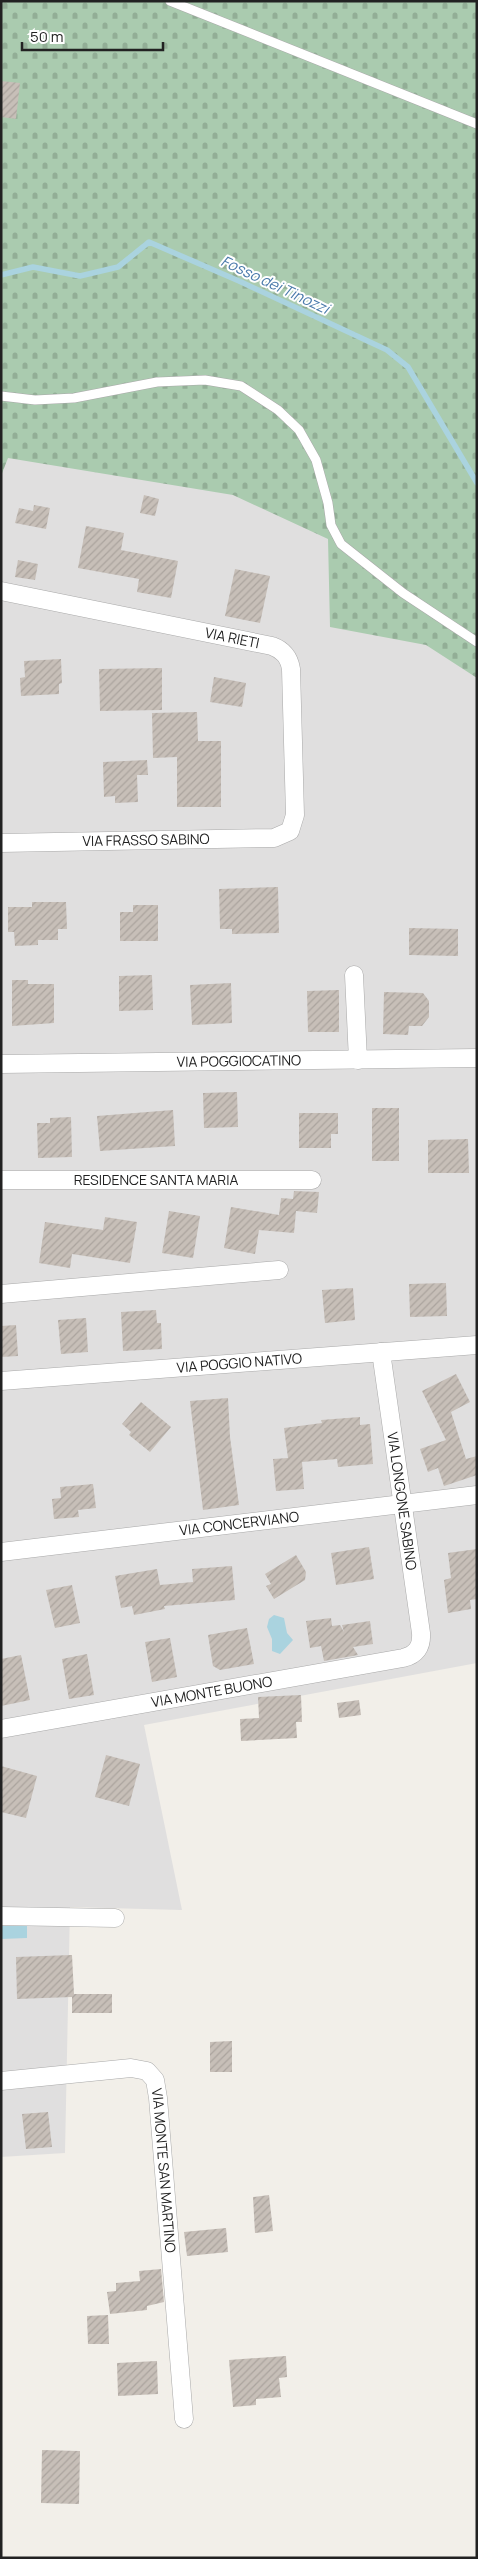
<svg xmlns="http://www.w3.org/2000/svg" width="478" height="2559" viewBox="0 0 478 2559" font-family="Manrope,sans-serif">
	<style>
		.residential { fill: #e0dfdf }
		.cemetery { fill: url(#cemetery-stones) }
		.water { fill: #aad3df }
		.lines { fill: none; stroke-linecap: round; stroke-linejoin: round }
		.stream { stroke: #aad3df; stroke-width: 5.5 }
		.building { fill: url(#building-hatch) }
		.lane-casing { stroke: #a9a9a9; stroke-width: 10 }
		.street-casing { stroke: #a9a9a9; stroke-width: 19 }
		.lane { stroke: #fff; stroke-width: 9 }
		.street { stroke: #fff; stroke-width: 18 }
		.labels { text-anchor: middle; stroke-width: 4; stroke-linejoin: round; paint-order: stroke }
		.street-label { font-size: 14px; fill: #222; stroke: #fff }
		.water-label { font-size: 15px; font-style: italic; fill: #4a7aab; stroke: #fff }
	</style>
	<defs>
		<pattern id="cemetery-stones" width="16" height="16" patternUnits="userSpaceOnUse" patternTransform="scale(1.25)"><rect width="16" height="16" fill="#aacbaf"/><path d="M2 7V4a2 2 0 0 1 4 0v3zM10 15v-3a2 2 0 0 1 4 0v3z" fill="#92ae96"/></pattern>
		<pattern id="building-hatch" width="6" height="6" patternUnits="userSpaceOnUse" patternTransform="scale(1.25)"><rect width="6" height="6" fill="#c7bfb8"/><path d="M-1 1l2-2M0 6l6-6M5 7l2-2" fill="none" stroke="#aba49e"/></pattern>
	</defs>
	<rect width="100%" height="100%" fill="#f2efe9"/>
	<path class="residential" d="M 1,1 L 477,1 L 477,1663 L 144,1725 L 182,1910 L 70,1907 L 65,2153 L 1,2157 Z"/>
	<path class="cemetery" d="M 1,1 L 477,1 L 477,678 L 426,645 L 330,627 L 328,539 L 233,495 L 8,458 L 1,476 Z"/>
	<g class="water">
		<path d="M 274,1615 L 284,1618 L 287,1633 L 293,1640 L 280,1654 L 272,1651 L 272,1639 L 267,1627 L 269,1619 Z"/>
		<path d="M 1,1926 L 27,1926 L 27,1938 L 1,1939 Z"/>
	</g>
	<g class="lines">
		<path class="stream" d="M 1,275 L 33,267 L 80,276 L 118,267 L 149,242 L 239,281 L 387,350 L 408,367 L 477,483"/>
	</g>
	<g class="building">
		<path d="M 1,81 L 20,83 L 16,119 L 1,117 Z"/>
		<path d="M 144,495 L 159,499 L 155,516 L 140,513 Z"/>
		<path d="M 34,505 L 50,508 L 46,529 L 15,523 L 19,508 L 33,511 Z"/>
		<path d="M 86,526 L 124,533 L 121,550 L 178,561 L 171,598 L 137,592 L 139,579 L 78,568 Z"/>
		<path d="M 18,560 L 38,564 L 35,580 L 15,577 Z"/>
		<path d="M 235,569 L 270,576 L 260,623 L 225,616 Z"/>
		<path d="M 61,659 L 62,683 L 59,684 L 59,694 L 21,696 L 20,678 L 25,677 L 24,661 Z"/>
		<path d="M 162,668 L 162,710 L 100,711 L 99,669 Z"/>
		<path d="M 214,677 L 246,683 L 242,707 L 210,702 Z"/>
		<path d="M 197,712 L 198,741 L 221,741 L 221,807 L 177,807 L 177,757 L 153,758 L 152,713 Z"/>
		<path d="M 147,760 L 148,775 L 137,775 L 138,802 L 115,803 L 115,796 L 104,797 L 103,762 Z"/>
		<path d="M 278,887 L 279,933 L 232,934 L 232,929 L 220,929 L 219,889 Z"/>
		<path d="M 32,902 L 66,902 L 67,929 L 58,929 L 58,940 L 38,940 L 38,945 L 15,946 L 14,932 L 8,932 L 8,907 L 32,907 Z"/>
		<path d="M 133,905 L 158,905 L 158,941 L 120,941 L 120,912 L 133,912 Z"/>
		<path d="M 409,928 L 458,929 L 458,956 L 409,955 Z"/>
		<path d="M 152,975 L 153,1010 L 119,1011 L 119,976 Z"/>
		<path d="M 12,980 L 28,980 L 28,984 L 54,984 L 54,1023 L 12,1026 Z"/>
		<path d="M 231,983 L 232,1023 L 192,1025 L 190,985 Z"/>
		<path d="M 339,990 L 339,1032 L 308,1032 L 307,991 Z"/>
		<path d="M 384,992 L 423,993 L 429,1001 L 429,1017 L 422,1026 L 409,1026 L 408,1035 L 383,1034 Z"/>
		<path d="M 237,1092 L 238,1127 L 204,1128 L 203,1093 Z"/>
		<rect x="372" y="1108" width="27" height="53"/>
		<path d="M 173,1110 L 175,1146 L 100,1151 L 97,1116 Z"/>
		<path d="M 299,1113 L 338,1113 L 338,1134 L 331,1134 L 331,1148 L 299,1148 Z"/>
		<path d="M 71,1117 L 72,1157 L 38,1158 L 37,1123 L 50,1123 L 50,1118 Z"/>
		<path d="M 468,1139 L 469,1173 L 428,1173 L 428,1140 Z"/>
		<path d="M 294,1191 L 319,1192 L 317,1213 L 296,1211 L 294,1233 L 259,1230 L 255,1254 L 224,1248 L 231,1207 L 279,1215 L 281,1198 L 293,1199 Z"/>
		<path d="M 169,1211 L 200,1216 L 193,1258 L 162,1253 Z"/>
		<path d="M 105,1217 L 137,1222 L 130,1263 L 72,1254 L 70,1268 L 39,1263 L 45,1222 L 103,1230 Z"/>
		<path d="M 446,1283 L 447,1316 L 410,1317 L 409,1284 Z"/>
		<path d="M 353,1288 L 355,1320 L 325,1323 L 322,1290 Z"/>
		<path d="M 156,1310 L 157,1323 L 161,1323 L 162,1349 L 123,1351 L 121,1312 Z"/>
		<path d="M 86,1318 L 88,1352 L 61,1354 L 58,1320 Z"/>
		<path d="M 16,1325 L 18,1356 L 1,1357 L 1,1326 Z"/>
		<path d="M 456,1374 L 470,1402 L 451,1412 L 466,1459 L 477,1456 L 477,1475 L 444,1486 L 438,1468 L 428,1472 L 420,1449 L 446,1440 L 422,1391 Z"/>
		<path d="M 228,1398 L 230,1437 L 239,1505 L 203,1510 L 190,1401 Z"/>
		<path d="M 141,1402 L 171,1427 L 150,1452 L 129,1435 L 131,1432 L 122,1424 Z"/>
		<path d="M 360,1417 L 360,1425 L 370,1424 L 373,1464 L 338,1467 L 337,1459 L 302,1462 L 304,1489 L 276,1491 L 273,1459 L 288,1458 L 284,1428 L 322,1423 L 321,1420 Z"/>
		<path d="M 93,1484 L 96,1508 L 78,1510 L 79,1517 L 54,1519 L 52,1499 L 61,1498 L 60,1487 Z"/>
		<path d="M 369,1547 L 374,1579 L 336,1585 L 331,1553 Z"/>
		<path d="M 477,1549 L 477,1599 L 470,1600 L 471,1609 L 448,1613 L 444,1580 L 451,1578 L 448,1553 Z"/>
		<path d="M 296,1555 L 306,1572 L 305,1580 L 274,1599 L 266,1586 L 271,1584 L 265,1574 Z"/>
		<path d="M 232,1566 L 235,1600 L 164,1606 L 165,1609 L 134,1615 L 132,1606 L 121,1608 L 115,1576 L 157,1569 L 160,1585 L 193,1582 L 192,1569 Z"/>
		<path d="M 72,1585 L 80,1623 L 55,1628 L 46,1590 Z"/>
		<path d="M 331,1618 L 332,1626 L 340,1625 L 344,1632 L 342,1625 L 370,1621 L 373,1644 L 353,1647 L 358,1655 L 324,1661 L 321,1646 L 310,1648 L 306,1621 Z"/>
		<path d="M 247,1628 L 254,1664 L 220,1670 L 213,1666 L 208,1635 Z"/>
		<path d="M 170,1638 L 177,1677 L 152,1682 L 145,1642 Z"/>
		<path d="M 87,1654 L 94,1695 L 69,1699 L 62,1659 Z"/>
		<path d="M 21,1655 L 30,1700 L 1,1706 L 1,1659 Z"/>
		<path d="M 301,1695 L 302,1722 L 296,1722 L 297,1738 L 241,1741 L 240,1719 L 259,1718 L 258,1697 Z"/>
		<path d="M 359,1700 L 361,1715 L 339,1718 L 337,1703 Z"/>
		<path d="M 106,1755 L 140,1764 L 129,1806 L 95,1797 Z"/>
		<path d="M 1,1766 L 37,1776 L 26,1818 L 1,1812 Z"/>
		<path d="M 72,1955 L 74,1994 L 112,1994 L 112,2013 L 72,2013 L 72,1997 L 17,1999 L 16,1957 Z"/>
		<path d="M 232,2041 L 232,2072 L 210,2072 L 210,2042 Z"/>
		<path d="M 48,2112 L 52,2147 L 26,2149 L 22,2114 Z"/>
		<path d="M 269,2195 L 273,2231 L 255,2233 L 253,2197 Z"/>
		<path d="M 226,2228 L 228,2252 L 187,2256 L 184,2232 Z"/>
		<path d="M 161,2269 L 164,2302 L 147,2306 L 147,2310 L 110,2314 L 107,2292 L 116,2291 L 116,2283 L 140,2281 L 139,2271 Z"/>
		<path d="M 108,2315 L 109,2344 L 88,2344 L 87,2316 Z"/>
		<path d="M 286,2356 L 287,2377 L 279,2378 L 281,2397 L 256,2399 L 256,2405 L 233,2407 L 229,2360 Z"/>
		<path d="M 157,2361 L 158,2394 L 118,2396 L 117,2363 Z"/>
		<path d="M 42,2450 L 80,2451 L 79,2504 L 41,2503 Z"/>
	</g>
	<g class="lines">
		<defs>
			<g id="lane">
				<path d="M 170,1 L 477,124"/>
				<path d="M 1,396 L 35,400 L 74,398 L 157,382 L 205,380 L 241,386 L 278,410 L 299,430 L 316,460 L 328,503 L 331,525 L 341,544 L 403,593 L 477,642"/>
			</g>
			<g id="street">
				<path id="s1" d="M 1,591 L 272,646 C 283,650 289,657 291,669 L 295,815 L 290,831 L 274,838 L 1,843"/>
				<path d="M 354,975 L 358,1060"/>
				<path id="s2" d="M 1,1064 L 477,1058"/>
				<path id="s3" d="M 1,1180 L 312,1180"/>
				<path d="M 1,1294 L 279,1270"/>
				<path id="s4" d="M 1,1381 L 477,1345"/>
				<path id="s5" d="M 1,1552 L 477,1495"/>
				<path id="s6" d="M 1,1729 L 403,1658 C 416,1655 422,1647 421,1633 L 381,1352"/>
				<path d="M 1,1916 L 115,1918"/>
				<path id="s7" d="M 1,2081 L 131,2068 L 147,2071 L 155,2080 L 158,2098 L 184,2419"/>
			</g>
		</defs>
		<use href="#lane" class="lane-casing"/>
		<use href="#street" class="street-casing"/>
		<use href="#lane" class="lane"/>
		<use href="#street" class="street"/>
	</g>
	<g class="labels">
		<g class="street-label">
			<text dy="5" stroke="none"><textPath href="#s1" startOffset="236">VIA RIETI</textPath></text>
			<text transform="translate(146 840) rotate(-1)" y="5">VIA FRASSO SABINO</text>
			<text dy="5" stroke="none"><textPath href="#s2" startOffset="238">VIA POGGIOCATINO</textPath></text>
			<text dy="5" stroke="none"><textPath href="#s3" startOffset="155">RESIDENCE SANTA MARIA</textPath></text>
			<text dy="5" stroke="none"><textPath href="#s4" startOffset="239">VIA POGGIO NATIVO</textPath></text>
			<text transform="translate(402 1501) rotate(82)" y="5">VIA LONGONE SABINO</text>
			<text dy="5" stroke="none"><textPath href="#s5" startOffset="240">VIA CONCERVIANO</textPath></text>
			<text dy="5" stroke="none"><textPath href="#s6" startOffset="214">VIA MONTE BUONO</textPath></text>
			<text dy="5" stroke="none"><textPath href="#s7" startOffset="250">VIA MONTE SAN MARTINO</textPath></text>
		</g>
		<g class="water-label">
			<text transform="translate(275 285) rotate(25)" y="5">Fosso dei Tinozzi</text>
		</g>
	</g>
	<rect width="478" height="2559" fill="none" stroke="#222222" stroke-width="5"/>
	<path d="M22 42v8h141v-8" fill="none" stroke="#222222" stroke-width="2.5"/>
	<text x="30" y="42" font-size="15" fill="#222222" stroke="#ffffff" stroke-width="4" paint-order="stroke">50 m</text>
</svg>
